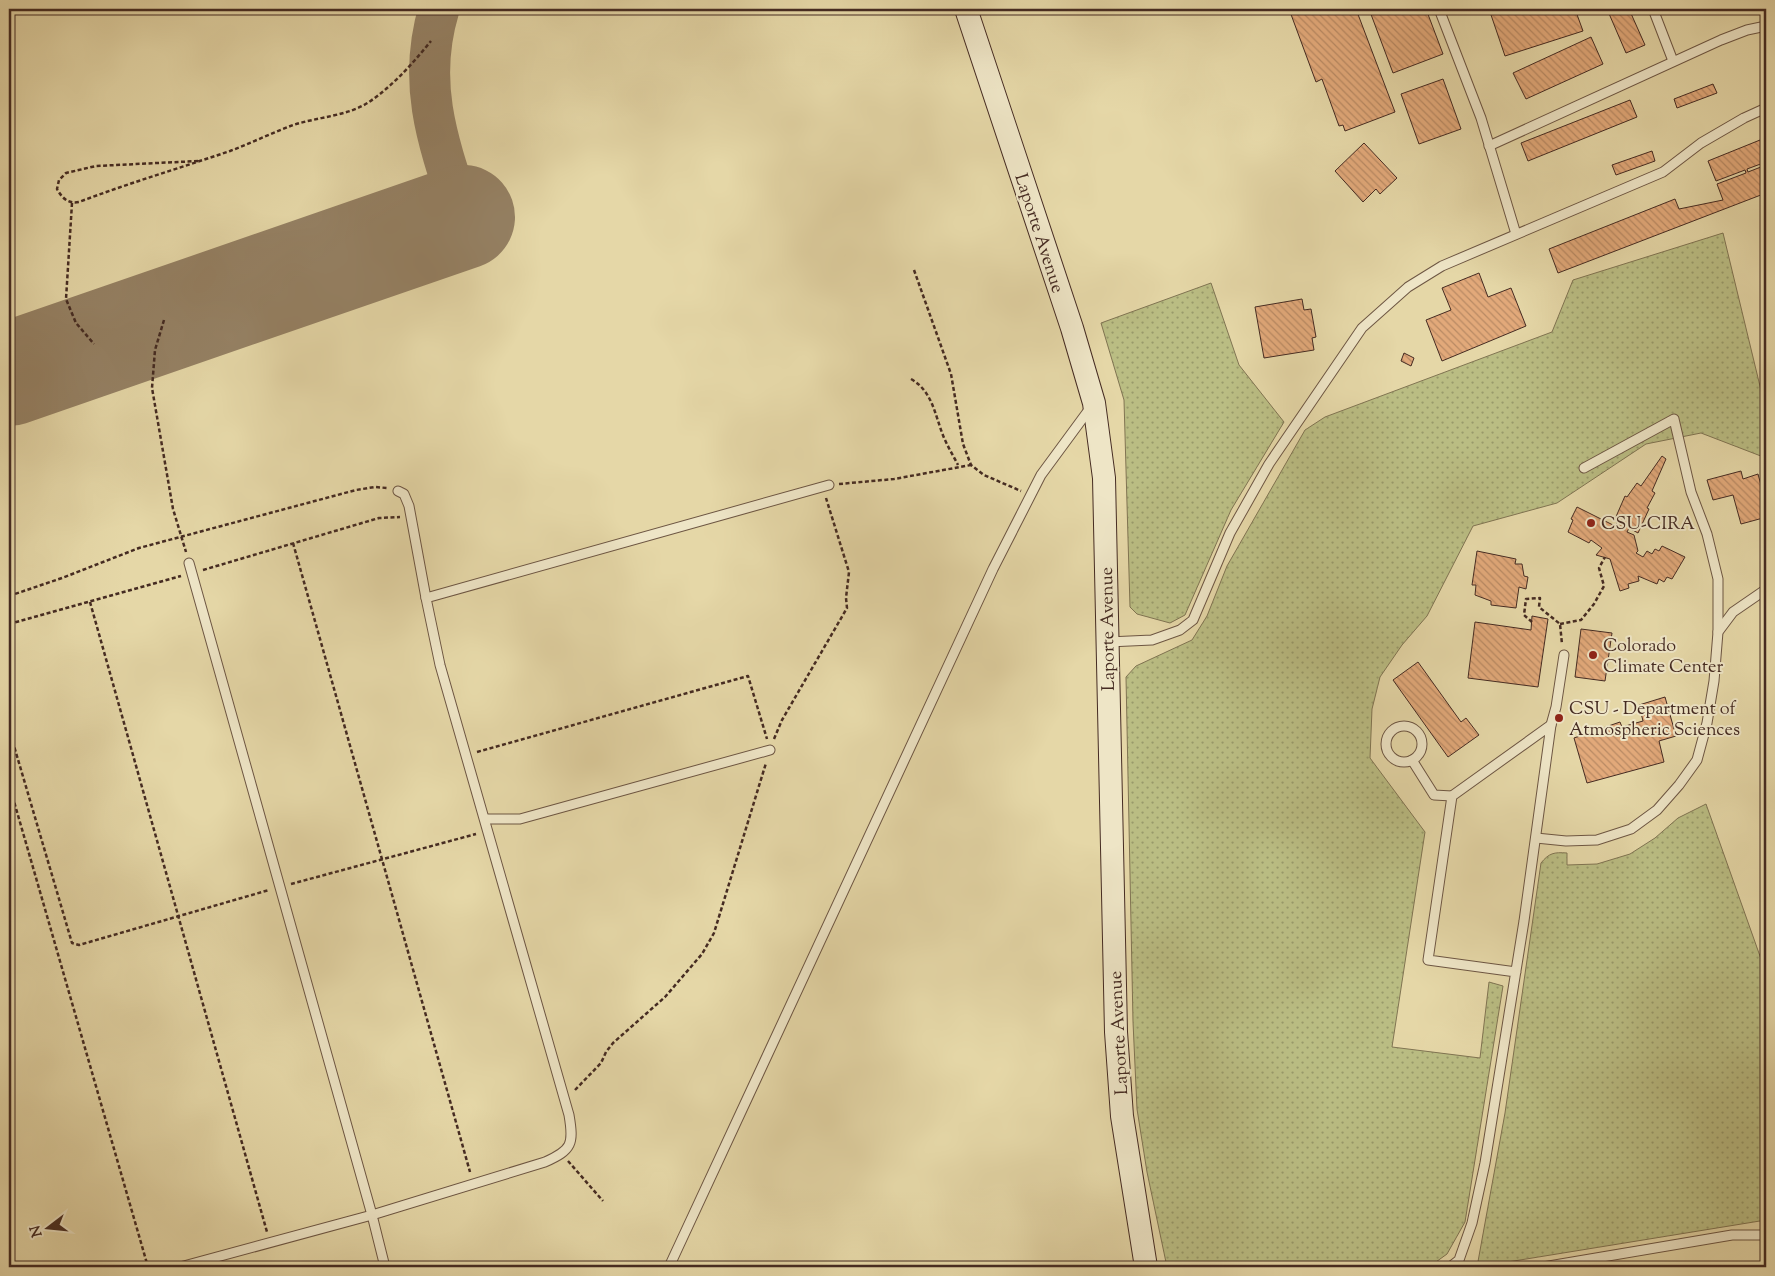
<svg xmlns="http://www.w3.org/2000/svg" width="1775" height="1276" viewBox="0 0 1775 1276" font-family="'Sorts Mill Goudy',serif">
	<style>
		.grass { fill: url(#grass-dots); stroke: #807452 }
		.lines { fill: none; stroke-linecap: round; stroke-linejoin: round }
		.taxiway { stroke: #958164; stroke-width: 41 }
		.runway { stroke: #958164; stroke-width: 104 }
		.building { fill: url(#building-back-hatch); stroke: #452b22 }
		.lane-casing { stroke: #6d5643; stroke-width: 11 }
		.secondary-casing { stroke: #452b22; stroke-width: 24 }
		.path { stroke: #452b22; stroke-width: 2.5; stroke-dasharray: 4 2.5; stroke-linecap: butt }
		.lane { stroke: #eee5c6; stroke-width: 9 }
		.secondary { stroke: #eee5c6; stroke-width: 22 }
		.poi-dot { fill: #8f2418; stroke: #eee5c6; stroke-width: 2 }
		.labels { text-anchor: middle; stroke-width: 4; stroke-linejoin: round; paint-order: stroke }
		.street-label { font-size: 18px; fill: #452b22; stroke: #eee5c6 }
		.poi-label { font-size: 18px; fill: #452b22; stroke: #eee5c6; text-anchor: start }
	</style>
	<defs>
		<pattern id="grass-dots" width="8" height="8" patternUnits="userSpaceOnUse" patternTransform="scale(1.25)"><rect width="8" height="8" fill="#babd83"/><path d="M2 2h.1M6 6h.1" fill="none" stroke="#999a6b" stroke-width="1.8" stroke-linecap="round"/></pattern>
		<pattern id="building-back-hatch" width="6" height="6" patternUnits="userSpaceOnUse" patternTransform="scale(1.25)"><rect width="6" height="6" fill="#e2a97a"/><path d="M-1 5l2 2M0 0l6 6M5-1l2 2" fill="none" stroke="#b98a64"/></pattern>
	</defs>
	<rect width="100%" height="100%" fill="#e5d7a7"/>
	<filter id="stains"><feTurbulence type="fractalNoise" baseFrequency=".004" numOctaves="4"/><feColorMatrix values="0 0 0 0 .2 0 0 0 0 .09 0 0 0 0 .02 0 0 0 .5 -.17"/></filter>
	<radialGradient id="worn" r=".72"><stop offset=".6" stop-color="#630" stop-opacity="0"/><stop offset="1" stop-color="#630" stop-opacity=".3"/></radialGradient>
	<g class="grass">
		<path d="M 1723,233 L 1766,411 L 1766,458 L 1701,433 L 1646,444 L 1557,503 L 1473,526 L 1427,616 L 1402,645 L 1380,677 L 1372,709 L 1370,758 L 1425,832 L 1392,1047 L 1480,1058 L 1489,982 L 1503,986 L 1465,1222 L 1447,1254 L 1429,1267 L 1167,1267 L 1147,1172 L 1137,1109 L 1133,1022 L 1126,677 L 1136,666 L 1192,640 L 1207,616 L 1227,566 L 1305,430 L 1325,417 L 1552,332 L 1573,280 Z"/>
		<path d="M 1211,283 L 1239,365 L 1284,422 L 1231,510 L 1185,615 L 1170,623 L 1137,614 L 1130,607 L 1124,400 L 1101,323 Z"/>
		<path d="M 1706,804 L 1766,973 L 1766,1220 L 1477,1267 L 1505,1113 L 1541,863 C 1549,853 1554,852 1567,853 L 1567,865 L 1597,864 L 1630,854 L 1655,838 L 1678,818 Z"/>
	</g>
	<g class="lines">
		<path class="taxiway" d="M 439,9 C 416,85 439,145 463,217"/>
		<path class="runway" d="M 9,374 L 463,217"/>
	</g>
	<g class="building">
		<path d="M 1289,9 L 1356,9 L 1395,112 L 1345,131 L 1343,125 L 1339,126 L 1322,79 L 1316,82 Z"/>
		<path d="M 1369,9 L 1426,9 L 1443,54 L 1393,73 Z"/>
		<path d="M 1489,9 L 1575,9 L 1583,31 L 1505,56 Z"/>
		<path d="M 1607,9 L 1629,9 L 1645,45 L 1626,53 Z"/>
		<path d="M 1591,37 L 1603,64 L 1526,99 L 1513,73 Z"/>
		<path d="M 1443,79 L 1461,129 L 1419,144 L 1401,94 Z"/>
		<path d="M 1713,84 L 1717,93 L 1677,108 L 1674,99 Z"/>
		<path d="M 1630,100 L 1637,117 L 1528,161 L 1521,143 Z"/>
		<path d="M 1760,140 L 1766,162 L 1747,169 L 1748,172 L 1766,165 L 1766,193 L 1558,273 L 1549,249 L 1675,199 L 1679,209 L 1723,200 L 1717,184 L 1746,173 L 1745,170 L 1716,181 L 1708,161 Z"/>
		<path d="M 1364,143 L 1397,178 L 1380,194 L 1376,189 L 1363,202 L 1335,171 Z"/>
		<path d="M 1652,151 L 1655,161 L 1616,175 L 1612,165 Z"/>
		<path d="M 1479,273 L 1488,297 L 1511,288 L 1526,326 L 1442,361 L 1426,320 L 1451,310 L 1442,288 Z"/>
		<path d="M 1302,299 L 1304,310 L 1311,309 L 1316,337 L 1312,338 L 1314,350 L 1264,358 L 1255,307 Z"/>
		<path d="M 1404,353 L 1414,358 L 1411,366 L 1401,361 Z"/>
		<path d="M 1662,456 L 1666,459 L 1652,491 L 1655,493 L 1647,508 L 1649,509 L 1638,533 L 1629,528 L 1627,532 L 1634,535 L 1638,551 L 1636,553 L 1643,557 L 1647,551 L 1652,554 L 1655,549 L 1659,551 L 1662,546 L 1685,557 L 1672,579 L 1667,577 L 1664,582 L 1659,579 L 1657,584 L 1638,576 L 1639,581 L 1628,584 L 1629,588 L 1620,591 L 1610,559 L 1596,555 L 1602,548 L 1591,540 L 1589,543 L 1568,532 L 1573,520 L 1571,519 L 1577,507 L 1615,526 L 1618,521 L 1615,519 L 1625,496 L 1627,497 L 1637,483 L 1641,486 Z"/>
		<path d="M 1741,471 L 1743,479 L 1758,474 L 1766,504 L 1766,510 L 1762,512 L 1763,518 L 1741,524 L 1733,495 L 1713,500 L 1707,480 Z"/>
		<path d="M 1477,551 L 1516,559 L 1515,564 L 1522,564 L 1524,576 L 1528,577 L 1526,589 L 1519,587 L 1516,608 L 1491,605 L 1491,601 L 1475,595 L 1476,585 L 1472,585 Z"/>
		<path d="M 1532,616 L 1548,619 L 1538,687 L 1468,678 L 1475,622 L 1531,630 Z"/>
		<path d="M 1581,629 L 1612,633 L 1605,681 L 1575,677 Z"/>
		<path d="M 1418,662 L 1461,722 L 1466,718 L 1479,735 L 1448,757 L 1393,680 Z"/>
		<path d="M 1665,697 L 1676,736 L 1659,741 L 1664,762 L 1587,783 L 1574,738 L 1620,722 L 1622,727 L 1643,721 L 1639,705 Z"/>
	</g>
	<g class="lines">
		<defs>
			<g id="lane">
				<path d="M 1439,9 L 1481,118 L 1516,234"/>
				<path d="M 1653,9 L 1673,61"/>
				<path d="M 1489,146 L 1721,40 L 1747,30 L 1766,26"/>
				<path d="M 1584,468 L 1674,419 L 1691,492 L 1707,534 L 1718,579 L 1718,632"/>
				<path d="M 398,491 L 404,494 L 409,506 L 426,598"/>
				<path d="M 1108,642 L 1152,640 L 1180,630 L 1193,620 L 1230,533 L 1269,464 L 1362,328 L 1408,287 L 1442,266 L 1663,172 L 1701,143 L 1744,118 L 1766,108"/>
				<path d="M 1551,725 L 1556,707 L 1564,655"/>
				<circle cx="1404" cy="744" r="18"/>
				<path d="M 1412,760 L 1434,795 L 1452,796"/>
				<path d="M 485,819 L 520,819 L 770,750"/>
				<path d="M 1536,838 L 1566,841 L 1597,840 L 1631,829 L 1657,810 L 1679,785 L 1697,760 L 1707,723 L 1714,681 L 1718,632 L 1733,612 L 1765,590"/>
				<path d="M 180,1267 L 372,1215 L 189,563"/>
				<path d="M 385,1267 L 372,1215 L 545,1162 C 572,1150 574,1144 569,1115 L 440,665 L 426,598 L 829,485"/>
				<path d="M 669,1267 L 993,569 L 1041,475 L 1091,407"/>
				<path d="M 1450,1267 L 1459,1260 L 1472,1223 L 1485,1163 L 1524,921 L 1551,725 L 1452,796 L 1428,960 L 1516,972"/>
				<path d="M 1543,1267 L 1732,1235 L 1766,1235"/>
			</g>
			<path id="secondary" d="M 966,9 L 1072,328 L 1094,403 L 1104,478 L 1116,1032 L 1122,1116 L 1146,1267"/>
		</defs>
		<use href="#lane" class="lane-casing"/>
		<use href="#secondary" class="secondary-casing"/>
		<g class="path">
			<path d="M 198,161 L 96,166 L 66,173 L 59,180 L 57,189 C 62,198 68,204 79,202 C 129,183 180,168 230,151 C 251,143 272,133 293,125 C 318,117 348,116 369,102 C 394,85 413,63 431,41"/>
			<path d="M 72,203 L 66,299 L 76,323 L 94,344"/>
			<path d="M 914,270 L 951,374 L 963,444 L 971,465 L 984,475 L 1021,491"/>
			<path d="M 164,320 L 155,350 L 152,388 L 173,509 L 186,552"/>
			<path d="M 911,379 C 934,392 935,418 945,440 C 949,449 954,457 958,465"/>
			<path d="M 839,484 L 894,479 L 971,465"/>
			<path d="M 293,543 L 470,1172"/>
			<path d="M 203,570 L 379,518 L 400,517"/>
			<path d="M 9,596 L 62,578 L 139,548 L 356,490 L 375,487 L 387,488"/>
			<path d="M 90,602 L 267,1232"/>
			<path d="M 1532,622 L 1524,615 L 1526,599 L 1540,598 L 1539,607 L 1560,624 L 1562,644"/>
			<path d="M 9,624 L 181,576"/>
			<path d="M 1560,624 L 1581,620 L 1594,604 L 1604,586 L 1599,568 L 1605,557"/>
			<path d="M 9,729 L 72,943 L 79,945 L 269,890"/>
			<path d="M 774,739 L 782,720 L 847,608 L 846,598 L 849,572 L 826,498"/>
			<path d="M 477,752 L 748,676 L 767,739"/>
			<path d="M 9,784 L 148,1267"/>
			<path d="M 291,884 L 476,834"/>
			<path d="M 575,1090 L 601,1063 L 606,1052 L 613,1043 L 665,997 L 702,954 L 714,933 L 766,763"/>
			<path d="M 568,1161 L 603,1201"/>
		</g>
		<use href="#lane" class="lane"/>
		<use href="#secondary" class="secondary"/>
	</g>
	<g class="poi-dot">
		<circle cx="1591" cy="523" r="5"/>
		<circle cx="1593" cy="655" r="5"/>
		<circle cx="1559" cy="718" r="5"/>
	</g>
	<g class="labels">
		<g class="street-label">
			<text transform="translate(1040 233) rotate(72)" y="6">Laporte Avenue</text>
			<text transform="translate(1107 629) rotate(-91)" y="6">Laporte Avenue</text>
			<text transform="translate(1118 1033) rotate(-93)" y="6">Laporte Avenue</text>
		</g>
		<g class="poi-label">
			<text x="1601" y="529">CSU-CIRA</text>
			<text x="1603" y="651">Colorado<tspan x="1603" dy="21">Climate Center</tspan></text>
			<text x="1569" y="714">CSU - Department of<tspan x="1569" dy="21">Atmospheric Sciences</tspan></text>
		</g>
	</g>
	<rect width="1775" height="1276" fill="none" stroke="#e5d7a7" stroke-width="30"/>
	<rect x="10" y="10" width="1755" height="1256" fill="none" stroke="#452b22" stroke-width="2.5"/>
	<rect x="15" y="15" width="1745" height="1246" fill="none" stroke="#452b22"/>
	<g transform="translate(48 1228) rotate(254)" stroke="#eee5c6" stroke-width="4" paint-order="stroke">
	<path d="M0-4L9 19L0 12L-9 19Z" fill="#452b22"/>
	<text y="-8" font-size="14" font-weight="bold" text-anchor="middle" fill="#452b22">N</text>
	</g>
	<rect width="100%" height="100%" filter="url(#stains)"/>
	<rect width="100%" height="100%" fill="url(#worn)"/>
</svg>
